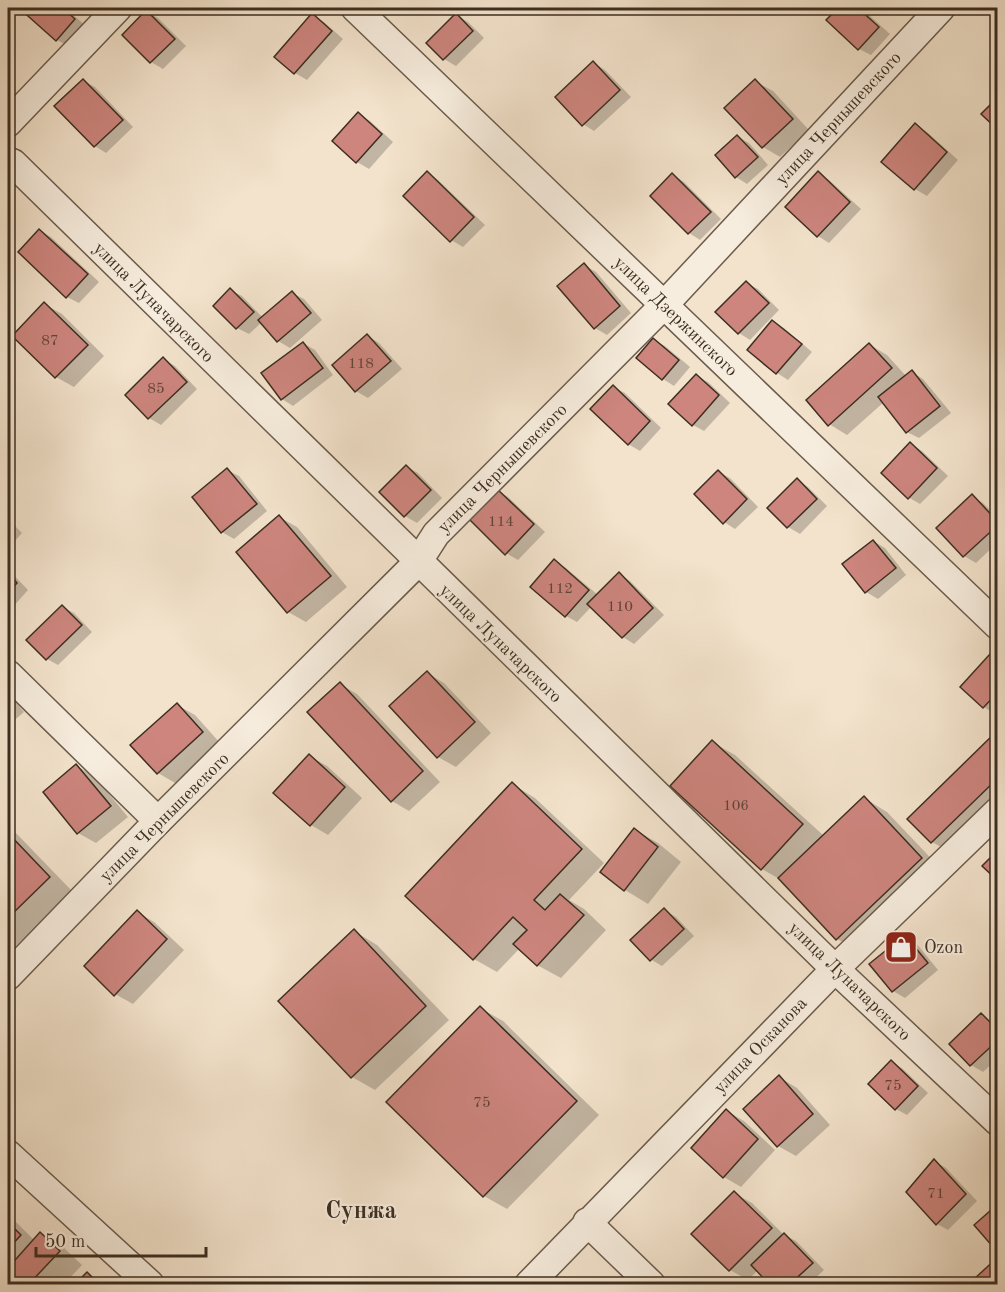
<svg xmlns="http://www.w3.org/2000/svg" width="1005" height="1292" viewBox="0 0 1005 1292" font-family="'Old Standard TT',serif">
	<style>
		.shadow { fill: #0003 }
		.building { fill: #cd857e; stroke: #3c2e21; stroke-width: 1.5 }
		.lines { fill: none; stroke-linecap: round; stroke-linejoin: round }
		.minor-casing { stroke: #6a5b4c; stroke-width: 30 }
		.minor { stroke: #f7edde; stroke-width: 27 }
		.labels { text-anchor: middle; stroke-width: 4.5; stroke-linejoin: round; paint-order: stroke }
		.number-label { font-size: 15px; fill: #604438 }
		.street-label { font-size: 18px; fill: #3c2e21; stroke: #f7edde }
		.poi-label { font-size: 18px; fill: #3c2e21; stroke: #f7edde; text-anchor: start }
		.district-label { font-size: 24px; font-weight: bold; fill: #3c2e21; stroke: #f7edde }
	</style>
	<rect width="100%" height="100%" fill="#f3e3cc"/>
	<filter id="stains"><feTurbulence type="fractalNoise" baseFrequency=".00333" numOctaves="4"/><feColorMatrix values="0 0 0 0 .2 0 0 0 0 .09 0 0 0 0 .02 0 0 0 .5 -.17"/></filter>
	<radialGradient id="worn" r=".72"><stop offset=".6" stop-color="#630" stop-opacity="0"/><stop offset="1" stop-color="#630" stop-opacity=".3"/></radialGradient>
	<g class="shadow">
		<path d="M 21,8 L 65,8 L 86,26 L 68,46 L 57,40 Z"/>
		<path d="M 840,8 L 861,8 L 890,34 L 871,55 L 859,49 L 828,20 Z"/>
		<path d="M 146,11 L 158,18 L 186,46 L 163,69 L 151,62 L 124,35 Z"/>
		<path d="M 312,15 L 324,22 L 343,39 L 307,80 L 295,73 L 276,57 Z"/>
		<path d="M 456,15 L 468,22 L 484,38 L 456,66 L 444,59 L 428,43 Z"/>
		<path d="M 594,63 L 605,70 L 631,97 L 594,131 L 583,124 Z"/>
		<path d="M 83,81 L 95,87 L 133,127 L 106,153 L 95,146 Z"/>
		<path d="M 755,81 L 773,91 L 809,130 L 780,157 L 763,147 Z"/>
		<path d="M 358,114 L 370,121 L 393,142 L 369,169 L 357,162 L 334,141 Z"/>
		<path d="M 915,125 L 927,132 L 958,160 L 927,196 L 915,189 L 883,162 Z"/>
		<path d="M 738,137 L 749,143 L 768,165 L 747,184 L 736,177 Z"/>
		<path d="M 427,173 L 438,180 L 485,225 L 463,247 L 451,240 Z"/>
		<path d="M 818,173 L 829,180 L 861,209 L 829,243 L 818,236 Z"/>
		<path d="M 673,175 L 684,182 L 721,219 L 700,240 L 689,233 Z"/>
		<path d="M 40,231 L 51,237 L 99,282 L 79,303 L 67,297 Z"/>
		<path d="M 584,265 L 596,272 L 631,313 L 607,335 L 595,328 Z"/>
		<path d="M 746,283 L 758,289 L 779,310 L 750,340 L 739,333 Z"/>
		<path d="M 230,290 L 242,296 L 263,318 L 292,293 L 304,299 L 322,320 L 290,348 L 278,341 L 262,322 L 249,334 L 237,328 Z"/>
		<path d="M 44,304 L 62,314 L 104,356 L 74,387 L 56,377 Z"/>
		<path d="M 773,321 L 784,328 L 812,352 L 788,380 L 777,373 L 749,349 Z"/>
		<path d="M 368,336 L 379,343 L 402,369 L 368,398 L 356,391 Z"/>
		<path d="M 654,340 L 665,346 L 690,367 L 674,386 L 663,379 Z"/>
		<path d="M 303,343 L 315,350 L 333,375 L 293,406 L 282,399 Z"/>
		<path d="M 870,345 L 887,355 L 906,376 L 912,372 L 923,379 L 951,413 L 919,438 L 907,432 L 884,402 L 847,435 L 829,424 Z"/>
		<path d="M 163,359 L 175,366 L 197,389 L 161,425 L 149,418 L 127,395 Z"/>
		<path d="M 696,376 L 708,382 L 730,403 L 704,431 L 693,425 Z"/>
		<path d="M 613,387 L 625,393 L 661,428 L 640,451 L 628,444 Z"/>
		<path d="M 911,444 L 922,451 L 948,476 L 920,504 L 908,497 Z"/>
		<path d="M 407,467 L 418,473 L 442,498 L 417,523 L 405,516 L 381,492 Z"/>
		<path d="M 227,470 L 239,476 L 267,511 L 234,539 L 222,532 L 194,497 Z"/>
		<path d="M 719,472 L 730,478 L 758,507 L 735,529 L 724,522 Z"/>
		<path d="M 797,480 L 808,487 L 827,506 L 800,534 L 788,527 L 769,508 Z"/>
		<path d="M 497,490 L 508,497 L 545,532 L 518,560 L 506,553 Z"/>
		<path d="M 972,496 L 983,503 L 998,518 L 998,542 L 976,563 L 964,556 L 938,528 Z"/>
		<path d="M 279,517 L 297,527 L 347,587 L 306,622 L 288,612 Z"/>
		<path d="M 8,519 L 22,533 L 8,549 Z"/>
		<path d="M 873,541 L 885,548 L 906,575 L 878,599 L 866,592 L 844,565 Z"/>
		<path d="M 555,561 L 566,568 L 598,595 L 619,574 L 630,581 L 664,615 L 634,644 L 623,637 L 592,606 L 577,622 L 566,616 Z"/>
		<path d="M 8,569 L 28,590 L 12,608 L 8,605 Z"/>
		<path d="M 62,607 L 74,613 L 92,632 L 58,665 L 47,659 Z"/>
		<path d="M 990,656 L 998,660 L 998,711 L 995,714 L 984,707 Z"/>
		<path d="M 427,673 L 444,683 L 491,733 L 456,767 L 438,757 Z"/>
		<path d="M 340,684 L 357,694 L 440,782 L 409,811 L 392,801 Z"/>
		<path d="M 8,694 L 24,712 L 10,724 L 8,723 Z"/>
		<path d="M 177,705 L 195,715 L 220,743 L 175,783 L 158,773 Z"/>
		<path d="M 997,733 L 998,805 L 950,852 L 932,842 L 909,819 Z"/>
		<path d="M 712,742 L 735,755 L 824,836 L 864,798 L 887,812 L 944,872 L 860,952 L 837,939 L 781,880 L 762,869 Z"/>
		<path d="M 309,756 L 327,766 L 362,798 L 328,835 L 311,825 Z"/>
		<path d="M 77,766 L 94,776 L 128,817 L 96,843 L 78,833 L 45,793 Z"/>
		<path d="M 512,784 L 535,798 L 604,863 L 569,900 L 584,909 L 606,930 L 561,978 L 537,965 L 520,948 L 497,972 L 474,959 Z"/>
		<path d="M 8,827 L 13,830 L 72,891 L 8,954 Z"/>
		<path d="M 635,830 L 658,843 L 681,862 L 648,904 L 625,890 L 602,872 Z"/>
		<path d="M 664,910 L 676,917 L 694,936 L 662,966 L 650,959 Z"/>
		<path d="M 137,912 L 154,922 L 184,950 L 133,1004 L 115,994 Z"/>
		<path d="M 354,931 L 377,945 L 449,1020 L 375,1090 L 352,1077 Z"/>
		<path d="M 905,937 L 916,943 L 938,970 L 905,998 L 893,991 Z"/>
		<path d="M 480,1008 L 503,1021 L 599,1115 L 507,1209 L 484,1196 L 388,1102 Z"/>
		<path d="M 981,1015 L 998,1027 L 998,1058 L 983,1072 L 971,1065 L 951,1044 Z"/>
		<path d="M 892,1062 L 903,1069 L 928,1093 L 907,1115 L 896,1109 Z"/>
		<path d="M 779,1077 L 797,1088 L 830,1125 L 796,1156 L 778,1146 Z"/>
		<path d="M 727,1111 L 744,1121 L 775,1150 L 741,1187 L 724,1177 Z"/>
		<path d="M 934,1161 L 946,1168 L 977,1201 L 948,1230 L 937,1224 Z"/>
		<path d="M 734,1193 L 752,1203 L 784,1235 L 796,1241 L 824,1270 L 809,1284 L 772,1284 L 758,1270 L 748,1280 L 730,1270 L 694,1234 Z"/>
		<path d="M 8,1214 L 34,1240 L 40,1234 L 63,1247 L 82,1265 L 64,1284 L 8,1284 Z"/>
		<path d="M 88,1274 L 106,1284 L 77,1284 Z"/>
	</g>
	<g class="building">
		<path d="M 19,8 L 63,8 L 75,19 L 56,41 Z"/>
		<path d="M 838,8 L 858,8 L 879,27 L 858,50 L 826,20 Z"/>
		<path d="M 146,10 L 175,39 L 150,63 L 122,35 Z"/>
		<path d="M 312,13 L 332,31 L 294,74 L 274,57 Z"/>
		<path d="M 456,13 L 473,31 L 443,60 L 426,43 Z"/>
		<path d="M 593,61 L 620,90 L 582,126 L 555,97 Z"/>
		<path d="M 83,79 L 123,120 L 94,147 L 54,106 Z"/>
		<path d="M 755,79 L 793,119 L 762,148 L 724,108 Z"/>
		<path d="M 998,97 L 998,130 L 981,114 Z"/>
		<path d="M 358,112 L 382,134 L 356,163 L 332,141 Z"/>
		<path d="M 915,123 L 947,152 L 914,190 L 881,162 Z"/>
		<path d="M 737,135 L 758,157 L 735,178 L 715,155 Z"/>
		<path d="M 427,171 L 474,217 L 450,242 L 403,196 Z"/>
		<path d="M 818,171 L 850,202 L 817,237 L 785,207 Z"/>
		<path d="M 672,173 L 711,212 L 688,234 L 650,196 Z"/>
		<path d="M 39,229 L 88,274 L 66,298 L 18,252 Z"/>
		<path d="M 584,263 L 620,306 L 594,329 L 557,286 Z"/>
		<path d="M 746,281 L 769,303 L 738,334 L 715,312 Z"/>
		<path d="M 230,288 L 254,312 L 236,329 L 213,306 Z"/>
		<path d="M 292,291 L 311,313 L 277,342 L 258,320 Z"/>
		<path d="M 44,302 L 88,345 L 55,378 L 12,336 Z"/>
		<path d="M 772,320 L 802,344 L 776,374 L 747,350 Z"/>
		<path d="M 367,334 L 391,361 L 355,392 L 332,365 Z"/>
		<path d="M 653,338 L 679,360 L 662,380 L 636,358 Z"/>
		<path d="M 303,342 L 323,368 L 281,400 L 261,373 Z"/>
		<path d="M 869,343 L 892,368 L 828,426 L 806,400 Z"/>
		<path d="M 163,357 L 187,382 L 148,419 L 125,395 Z"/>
		<path d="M 912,370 L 940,406 L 906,433 L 878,397 Z"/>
		<path d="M 696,374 L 719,395 L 692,426 L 668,404 Z"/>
		<path d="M 613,385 L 650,421 L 628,445 L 590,409 Z"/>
		<path d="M 910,442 L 937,468 L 908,499 L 881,473 Z"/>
		<path d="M 406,465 L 431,490 L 404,517 L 379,492 Z"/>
		<path d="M 227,468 L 257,504 L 221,533 L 192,497 Z"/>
		<path d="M 718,470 L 747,499 L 723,524 L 694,494 Z"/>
		<path d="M 797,478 L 817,499 L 787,528 L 767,508 Z"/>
		<path d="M 496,488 L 534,524 L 505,555 L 468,518 Z"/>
		<path d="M 972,494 L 998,522 L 998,525 L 963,557 L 936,528 Z"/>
		<path d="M 279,515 L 331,576 L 287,613 L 236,552 Z"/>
		<path d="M 873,540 L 896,568 L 865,593 L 842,564 Z"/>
		<path d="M 554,559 L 589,590 L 565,617 L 530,587 Z"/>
		<path d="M 8,572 L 17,583 L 8,593 Z"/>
		<path d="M 619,572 L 653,608 L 622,638 L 587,604 Z"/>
		<path d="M 62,605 L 82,625 L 46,660 L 26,640 Z"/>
		<path d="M 990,654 L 998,661 L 998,692 L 983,708 L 960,687 Z"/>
		<path d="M 427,671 L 475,722 L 437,758 L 389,706 Z"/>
		<path d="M 340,682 L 423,771 L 391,802 L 307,712 Z"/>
		<path d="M 177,703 L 203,732 L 157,774 L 130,745 Z"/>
		<path d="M 997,731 L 998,778 L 931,843 L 907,819 Z"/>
		<path d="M 712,740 L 803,824 L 761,870 L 670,786 Z"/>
		<path d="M 309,754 L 345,787 L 310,826 L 273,793 Z"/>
		<path d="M 76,764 L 111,806 L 77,834 L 43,792 Z"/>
		<path d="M 512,782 L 582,849 L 534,900 L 545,910 L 560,894 L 584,915 L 537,966 L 513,944 L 527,930 L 513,917 L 473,960 L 405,896 Z"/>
		<path d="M 864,796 L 922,858 L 836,940 L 778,878 Z"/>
		<path d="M 634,828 L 658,847 L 624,891 L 600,872 Z"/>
		<path d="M 8,833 L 50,877 L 8,918 Z"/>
		<path d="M 998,850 L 998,881 L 982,866 Z"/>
		<path d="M 664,908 L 684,929 L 650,961 L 630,940 Z"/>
		<path d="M 137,910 L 167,939 L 114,996 L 84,966 Z"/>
		<path d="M 354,929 L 426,1006 L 351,1078 L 278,1001 Z"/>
		<path d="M 905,935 L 928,963 L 892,992 L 869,964 Z"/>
		<path d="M 480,1006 L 577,1101 L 483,1197 L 386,1102 Z"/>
		<path d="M 981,1013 L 998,1030 L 998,1040 L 970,1066 L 949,1044 Z"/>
		<path d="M 891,1060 L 918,1086 L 895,1110 L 868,1084 Z"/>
		<path d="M 779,1075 L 813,1114 L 777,1147 L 743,1109 Z"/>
		<path d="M 726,1109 L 758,1139 L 723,1178 L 691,1148 Z"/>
		<path d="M 934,1159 L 966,1194 L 936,1225 L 906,1192 Z"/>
		<path d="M 734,1191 L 772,1228 L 729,1271 L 691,1234 Z"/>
		<path d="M 998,1204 L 998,1242 L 993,1247 L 974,1225 Z"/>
		<path d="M 8,1222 L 21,1235 L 8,1249 Z"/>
		<path d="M 40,1232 L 60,1251 L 29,1284 L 8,1284 L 8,1268 Z"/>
		<path d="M 784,1233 L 813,1263 L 790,1284 L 769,1284 L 751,1265 Z"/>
		<path d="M 998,1257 L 998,1284 L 977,1284 L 973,1280 Z"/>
		<path d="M 87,1272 L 99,1284 L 75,1284 Z"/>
	</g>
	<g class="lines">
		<defs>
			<g id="minor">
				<path d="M 355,8 L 998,626"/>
				<path d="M 8,123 L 118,8"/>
				<path d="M 8,161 L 13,163 L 835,969 L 998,1122"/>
				<path d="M 8,674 L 158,821"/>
				<path d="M 8,976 L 158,821 L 418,562 L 436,534 L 664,305 L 941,8"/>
				<path d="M 8,1154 L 150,1284"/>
				<path d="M 587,1222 L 651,1284"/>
				<path d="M 529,1284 L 835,969 L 998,811"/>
			</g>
		</defs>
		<use href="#minor" class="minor-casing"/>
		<use href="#minor" class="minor"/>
	</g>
	<defs>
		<symbol id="shop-square" viewBox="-11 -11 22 22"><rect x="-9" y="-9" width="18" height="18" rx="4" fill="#8f2418" stroke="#f7edde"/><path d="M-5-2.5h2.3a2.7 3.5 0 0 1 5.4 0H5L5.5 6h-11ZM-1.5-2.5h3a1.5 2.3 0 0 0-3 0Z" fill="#fff"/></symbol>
	</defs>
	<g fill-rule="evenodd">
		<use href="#shop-square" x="882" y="928" width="38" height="38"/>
	</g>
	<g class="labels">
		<g class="number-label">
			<text x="50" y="345">87</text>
			<text x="361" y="368">118</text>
			<text x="156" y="393">85</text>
			<text x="501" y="526">114</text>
			<text x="560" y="593">112</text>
			<text x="620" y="611">110</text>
			<text x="736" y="810">106</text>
			<text x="893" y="1090">75</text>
			<text x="482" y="1107">75</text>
			<text x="936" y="1198">71</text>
		</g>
		<g class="street-label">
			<text transform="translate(838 118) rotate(-47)" y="6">улица Чернышевского</text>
			<text transform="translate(154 302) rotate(45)" y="6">улица Луначарского</text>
			<text transform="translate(676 316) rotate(44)" y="6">улица Дзержинского</text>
			<text transform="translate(502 468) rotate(-45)" y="6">улица Чернышевского</text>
			<text transform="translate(501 643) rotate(44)" y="6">улица Луначарского</text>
			<text transform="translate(164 817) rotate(-45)" y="6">улица Чернышевского</text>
			<text transform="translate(850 981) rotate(44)" y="6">улица Луначарского</text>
			<text transform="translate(760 1045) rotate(-46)" y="6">улица Осканова</text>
		</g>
		<g class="poi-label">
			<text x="924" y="953">Ozon</text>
		</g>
		<g class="district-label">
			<text x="361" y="1218">Сунжа</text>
		</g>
	</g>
	<rect width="1005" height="1292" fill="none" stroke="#f3e3cc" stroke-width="30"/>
	<rect x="9" y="9" width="987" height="1274" fill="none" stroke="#3c2e21" stroke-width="3"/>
	<rect x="15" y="15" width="975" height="1262" fill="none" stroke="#3c2e21" stroke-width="1.5"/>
	<path d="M36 1247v9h170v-9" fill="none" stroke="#3c2e21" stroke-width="3"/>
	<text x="45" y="1247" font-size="18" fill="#3c2e21" stroke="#f7edde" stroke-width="4.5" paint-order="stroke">50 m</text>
	<rect width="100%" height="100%" filter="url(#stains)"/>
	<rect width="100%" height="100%" fill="url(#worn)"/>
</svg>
